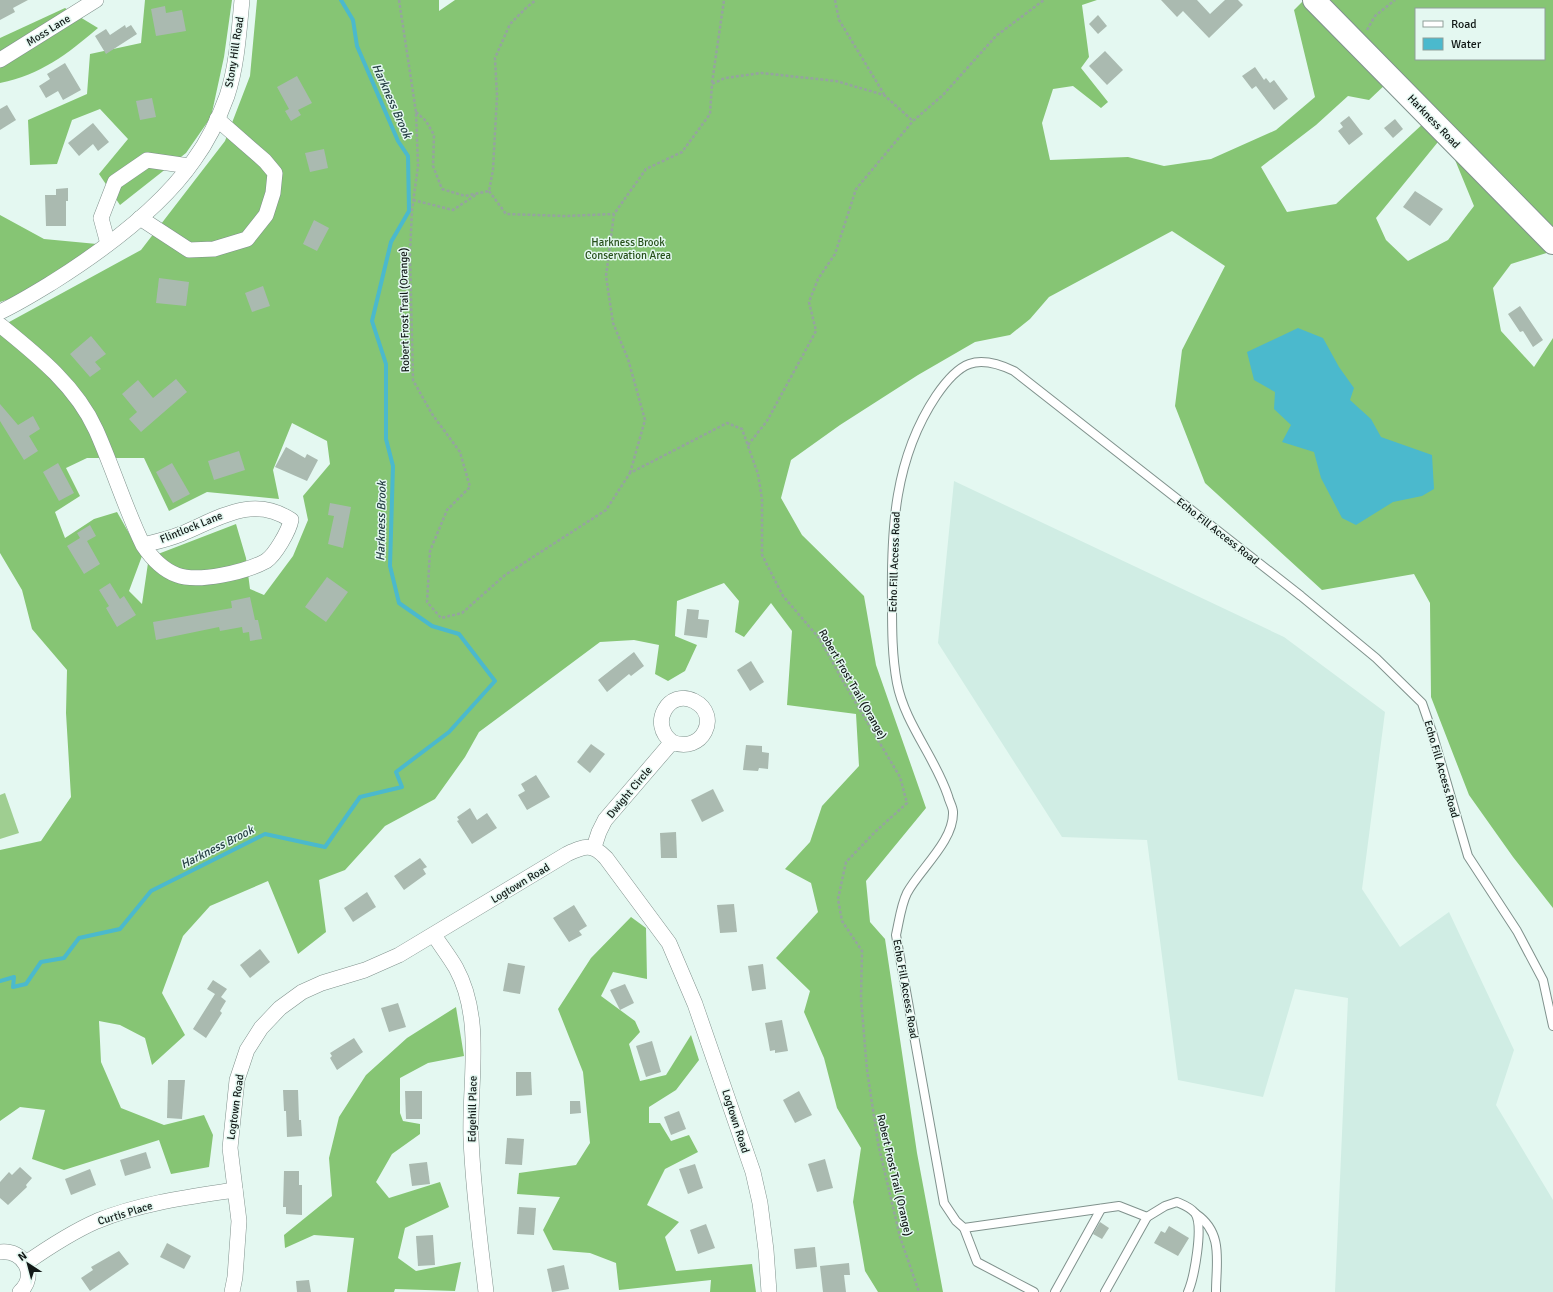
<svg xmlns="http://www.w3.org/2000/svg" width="1553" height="1292" viewBox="0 0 1553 1292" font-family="Signika,sans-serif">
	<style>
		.built { fill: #d0ede4 }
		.green { fill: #9fce91 }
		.forest { fill: #86c574; fill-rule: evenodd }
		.water { fill: #4bb9cd }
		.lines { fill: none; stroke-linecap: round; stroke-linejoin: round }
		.stream { stroke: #4bb9cd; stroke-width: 4 }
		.building { fill: #aabab0 }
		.service-casing { stroke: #80928d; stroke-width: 10 }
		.minor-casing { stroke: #80928d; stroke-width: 16 }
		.secondary-casing { stroke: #80928d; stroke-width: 24 }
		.path { stroke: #95a49f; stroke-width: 2.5; stroke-dasharray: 3 2; stroke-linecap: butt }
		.service { stroke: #fff; stroke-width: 8 }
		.minor { stroke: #fff; stroke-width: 15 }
		.secondary { stroke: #fff; stroke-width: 22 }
		.labels { text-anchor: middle; stroke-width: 3; stroke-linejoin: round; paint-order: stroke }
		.street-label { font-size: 11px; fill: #121917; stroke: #e4f8f1 }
		.park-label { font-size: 11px; fill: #264f19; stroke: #e4f8f1 }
		.water-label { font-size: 12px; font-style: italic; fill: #284045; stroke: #e4f8f1 }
	</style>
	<rect width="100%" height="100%" fill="#e4f8f1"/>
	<path class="built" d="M 954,481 L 1284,637 L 1385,712 L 1362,889 L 1400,947 L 1449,912 L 1514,1050 L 1496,1105 L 1553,1200 L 1553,1292 L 1335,1292 L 1348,998 L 1295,989 L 1263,1097 L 1178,1080 L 1147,840 L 1062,837 L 938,643 Z"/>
	<path class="green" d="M 5,793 L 19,833 L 0,839 L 0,795 Z"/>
	<g class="forest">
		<path d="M 145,0 L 232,0 L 224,57 L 211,117 L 186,153 L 120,205 L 99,174 L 128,139 L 100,109 L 72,120 L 57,164 L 30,165 L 28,120 L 87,94 L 90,54 L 141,43 Z"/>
		<path d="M 257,0 L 439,0 L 439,11 L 455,0 L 1097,0 L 1082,5 L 1089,57 L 1081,68 L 1108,102 L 1101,108 L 1073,86 L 1053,89 L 1042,123 L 1050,160 L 1128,157 L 1164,166 L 1211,159 L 1276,130 L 1315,97 L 1294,10 L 1304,0 L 1388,82 L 1369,100 L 1348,96 L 1316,125 L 1261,167 L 1287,212 L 1336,204 L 1426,121 L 1442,137 L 1376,218 L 1386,240 L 1408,261 L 1448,240 L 1474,206 L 1453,155 L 1553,251 L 1511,264 L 1493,288 L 1501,331 L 1534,367 L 1553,338 L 1553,908 L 1513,857 L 1469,795 L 1431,697 L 1430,603 L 1414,574 L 1322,590 L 1205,483 L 1175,406 L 1182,350 L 1225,266 L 1172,231 L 1049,297 L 1030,319 L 1010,335 L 975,342 L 918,375 L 840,425 L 791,460 L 781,498 L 802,535 L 864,596 L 876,665 L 926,808 L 866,881 L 870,922 L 885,939 L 917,1153 L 943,1292 L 878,1292 L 865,1271 L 853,1202 L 861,1148 L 837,1108 L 824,1058 L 804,1012 L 810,991 L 776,958 L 818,912 L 811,883 L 785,869 L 810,842 L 822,806 L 859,766 L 856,714 L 787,705 L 792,631 L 771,603 L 744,637 L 735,632 L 739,601 L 724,583 L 677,601 L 675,636 L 697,645 L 685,671 L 668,681 L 655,674 L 659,645 L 634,640 L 600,642 L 479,732 L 465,757 L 435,799 L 385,826 L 345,870 L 319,880 L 326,932 L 298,954 L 268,881 L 210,906 L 183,936 L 162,993 L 185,1035 L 152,1065 L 145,1038 L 120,1025 L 99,1021 L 101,1062 L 121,1108 L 164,1125 L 204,1115 L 213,1135 L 209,1167 L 171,1174 L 159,1140 L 64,1170 L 32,1159 L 45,1110 L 20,1107 L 0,1121 L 0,850 L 41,841 L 71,797 L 66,713 L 67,670 L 32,629 L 22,590 L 0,553 L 0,327 L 141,250 L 225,141 L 250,76 ZM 292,423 L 327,441 L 330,464 L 303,496 L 308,520 L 293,556 L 264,595 L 250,589 L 246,558 L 236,524 L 158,554 L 148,563 L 142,604 L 129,591 L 142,556 L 117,512 L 94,519 L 65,538 L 55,512 L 80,496 L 66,468 L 87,458 L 144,458 L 169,511 L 207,492 L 279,499 L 273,470 Z"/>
		<path d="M 1330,0 L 1553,0 L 1553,230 ZM 1416,9 L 1544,9 L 1544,59 L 1416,59 Z"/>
		<path d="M 65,8 L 98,28 C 66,55 42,74 0,83 L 0,38 Z"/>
		<path d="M 0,215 L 44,239 L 97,244 L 26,294 L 0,302 Z"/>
		<path d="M 631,917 L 646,928 L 647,979 L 613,972 L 601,996 L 635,1021 L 640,1032 L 629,1044 L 640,1081 L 666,1075 L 691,1035 L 699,1060 L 676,1090 L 649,1107 L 649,1123 L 660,1123 L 671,1141 L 689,1135 L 698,1152 L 665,1169 L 647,1205 L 679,1222 L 665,1237 L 676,1271 L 752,1264 L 756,1292 L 710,1292 L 711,1280 L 619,1290 L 616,1263 L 590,1253 L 553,1250 L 543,1230 L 560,1197 L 517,1194 L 519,1173 L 576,1165 L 590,1143 L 583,1072 L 558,1009 L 591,958 Z"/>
		<path d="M 456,1007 L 464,1056 L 428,1063 L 400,1078 L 400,1113 L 403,1121 L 420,1124 L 420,1134 L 392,1154 L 376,1182 L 389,1198 L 440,1182 L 449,1207 L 405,1228 L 398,1258 L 416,1271 L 461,1262 L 455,1291 L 395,1289 L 394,1292 L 347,1292 L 354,1238 L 314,1235 L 285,1248 L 284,1235 L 332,1196 L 329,1158 L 339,1117 L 366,1075 L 407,1038 Z"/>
	</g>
	<path class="water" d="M 1298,328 L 1323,338 L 1339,367 L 1354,388 L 1350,400 L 1371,419 L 1381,437 L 1432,455 L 1434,489 L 1422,496 L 1393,502 L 1356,525 L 1342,518 L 1321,478 L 1314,452 L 1282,442 L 1291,425 L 1274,409 L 1275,392 L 1254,380 L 1247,352 Z"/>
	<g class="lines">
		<path class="stream" d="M 0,981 L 14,977 L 13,987 L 26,984 L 41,962 L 64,958 L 79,938 L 120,929 L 151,891 L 265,834 L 325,847 L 360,797 L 402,787 L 396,772 L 449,732 L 495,681 L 459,634 L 432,626 L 399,603 L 390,566 L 393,466 L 386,439 L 386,364 L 372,321 L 391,242 L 409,211 L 408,156 L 398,141 L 357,46 L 353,20 L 341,0"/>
	</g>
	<g class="building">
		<path d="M 0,0 L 28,0 L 13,8 L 15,12 L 0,20 Z"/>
		<path d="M 1161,0 L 1197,0 L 1210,14 L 1225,0 L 1238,0 L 1243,5 L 1209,38 L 1183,11 L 1177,17 Z"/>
		<path d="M 165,6 L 166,13 L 182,10 L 186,31 L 156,36 L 151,9 Z"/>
		<path d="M 1098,15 L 1107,26 L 1098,34 L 1089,24 Z"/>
		<path d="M 125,25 L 126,28 L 131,25 L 137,34 L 106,54 L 95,36 L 106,29 L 110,35 Z"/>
		<path d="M 1105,51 L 1123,70 L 1107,85 L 1089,66 Z"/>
		<path d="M 65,63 L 81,90 L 63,100 L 58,91 L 46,98 L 39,86 L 50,79 L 47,74 Z"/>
		<path d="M 1255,67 L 1264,80 L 1266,78 L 1270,83 L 1274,80 L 1288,99 L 1274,110 L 1256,86 L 1252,89 L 1242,76 Z"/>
		<path d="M 297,76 L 312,103 L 298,110 L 301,115 L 291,121 L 285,111 L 289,109 L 277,87 Z"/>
		<path d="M 152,98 L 156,117 L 140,120 L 136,101 Z"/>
		<path d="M 7,105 L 16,120 L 0,130 L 0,109 Z"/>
		<path d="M 1349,116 L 1363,134 L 1349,145 L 1338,131 L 1343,127 L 1340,123 Z"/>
		<path d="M 1395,119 L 1403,129 L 1393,138 L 1384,128 Z"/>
		<path d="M 93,123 L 109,142 L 98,151 L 93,144 L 79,156 L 68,143 Z"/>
		<path d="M 324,149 L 328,168 L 310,172 L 305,153 Z"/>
		<path d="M 68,188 L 68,201 L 66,201 L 66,226 L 46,226 L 45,195 L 56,195 L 56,189 Z"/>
		<path d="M 1415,191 L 1443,209 L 1430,226 L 1403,207 Z"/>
		<path d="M 314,220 L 329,228 L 317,251 L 303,244 Z"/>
		<path d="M 159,278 L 189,282 L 186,306 L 156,303 Z"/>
		<path d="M 263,286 L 270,306 L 252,312 L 245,293 Z"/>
		<path d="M 1520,306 L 1543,340 L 1533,347 L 1523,331 L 1520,332 L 1508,314 Z"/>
		<path d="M 91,336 L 106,354 L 95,362 L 101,369 L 90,377 L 70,354 Z"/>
		<path d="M 176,379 L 187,392 L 141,432 L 129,419 L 137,412 L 122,394 L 138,380 L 153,398 Z"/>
		<path d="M 0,404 L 18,425 L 33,416 L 40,429 L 29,436 L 38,451 L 24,460 L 0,421 Z"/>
		<path d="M 286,447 L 305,458 L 307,454 L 318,460 L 307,481 L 275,467 Z"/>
		<path d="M 239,451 L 245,470 L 214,480 L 208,461 Z"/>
		<path d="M 58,463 L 74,493 L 59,501 L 43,472 Z"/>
		<path d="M 172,463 L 190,494 L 173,503 L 156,472 Z"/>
		<path d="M 330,503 L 351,507 L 343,548 L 328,544 L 334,516 L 328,515 Z"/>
		<path d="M 90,525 L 96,536 L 87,541 L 100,564 L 84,574 L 67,546 L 80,538 L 77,533 Z"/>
		<path d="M 327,577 L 348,592 L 326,622 L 305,607 Z"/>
		<path d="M 110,583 L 120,599 L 124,596 L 136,615 L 117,627 L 106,608 L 109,606 L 99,590 Z"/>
		<path d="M 250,597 L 255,620 L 258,620 L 262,639 L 250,641 L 249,632 L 243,633 L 242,627 L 220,631 L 219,627 L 156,640 L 153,622 L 232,608 L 231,601 Z"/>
		<path d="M 687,609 L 699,610 L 698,619 L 709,620 L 707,638 L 684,635 Z"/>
		<path d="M 634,652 L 644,666 L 631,676 L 629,674 L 607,692 L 598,680 Z"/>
		<path d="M 751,661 L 764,682 L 750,691 L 737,670 Z"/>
		<path d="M 591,744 L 605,754 L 590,773 L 577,762 Z"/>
		<path d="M 746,745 L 762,746 L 762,752 L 769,753 L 768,769 L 759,768 L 758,771 L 743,770 Z"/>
		<path d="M 536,775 L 550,797 L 527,810 L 518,795 L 525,791 L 521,784 Z"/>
		<path d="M 713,789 L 724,811 L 702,822 L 691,800 Z"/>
		<path d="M 470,808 L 477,820 L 487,813 L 497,828 L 472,844 L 457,821 L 459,820 L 457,817 Z"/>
		<path d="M 676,832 L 677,858 L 661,858 L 660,833 Z"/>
		<path d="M 420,858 L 427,867 L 423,869 L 426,874 L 404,890 L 394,876 Z"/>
		<path d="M 367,892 L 376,907 L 353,922 L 344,908 Z"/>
		<path d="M 734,904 L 737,932 L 720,933 L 717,905 Z"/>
		<path d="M 574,905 L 587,926 L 579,931 L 582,935 L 569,942 L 553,918 Z"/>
		<path d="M 260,949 L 270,962 L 250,978 L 240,965 Z"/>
		<path d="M 508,963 L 525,966 L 520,994 L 503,991 Z"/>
		<path d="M 763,964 L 766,989 L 752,991 L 748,966 Z"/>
		<path d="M 213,980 L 227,989 L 221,997 L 226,1001 L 220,1011 L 222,1013 L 206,1038 L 193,1029 L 215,994 L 207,989 Z"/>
		<path d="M 625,984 L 634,1003 L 620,1010 L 610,990 Z"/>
		<path d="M 398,1003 L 406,1027 L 389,1032 L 381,1008 Z"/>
		<path d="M 782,1020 L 788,1051 L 775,1053 L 775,1050 L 770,1051 L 765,1023 Z"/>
		<path d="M 354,1038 L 363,1052 L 337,1070 L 330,1058 L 332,1056 L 330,1053 Z"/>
		<path d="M 652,1041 L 661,1072 L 646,1077 L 636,1046 Z"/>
		<path d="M 516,1072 L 531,1072 L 532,1095 L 516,1096 Z"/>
		<path d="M 168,1080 L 185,1080 L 182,1119 L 167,1118 Z"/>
		<path d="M 283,1090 L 298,1090 L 299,1120 L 301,1120 L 302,1136 L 287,1137 L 286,1111 L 284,1111 Z"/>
		<path d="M 405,1091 L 422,1091 L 422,1119 L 406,1119 Z"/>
		<path d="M 799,1091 L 812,1115 L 795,1123 L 783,1100 Z"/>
		<path d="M 570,1101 L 580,1101 L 581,1113 L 570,1114 Z"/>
		<path d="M 679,1111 L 686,1129 L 671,1135 L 664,1117 Z"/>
		<path d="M 507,1138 L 524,1139 L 522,1165 L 505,1164 Z"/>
		<path d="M 146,1152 L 151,1168 L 125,1176 L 120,1160 Z"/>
		<path d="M 825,1159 L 833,1188 L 817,1192 L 808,1164 Z"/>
		<path d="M 427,1162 L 430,1184 L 412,1186 L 409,1164 Z"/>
		<path d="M 695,1164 L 703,1188 L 688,1194 L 679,1169 Z"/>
		<path d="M 20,1167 L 32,1178 L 26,1185 L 27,1187 L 8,1205 L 0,1198 L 0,1182 L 9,1172 L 12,1175 Z"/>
		<path d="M 90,1169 L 96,1185 L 71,1195 L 65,1179 Z"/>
		<path d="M 284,1171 L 299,1171 L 299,1185 L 302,1185 L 302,1215 L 286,1214 L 286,1207 L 283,1207 Z"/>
		<path d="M 519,1207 L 536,1208 L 534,1235 L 517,1234 Z"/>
		<path d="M 1100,1222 L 1109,1228 L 1102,1239 L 1093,1234 Z"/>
		<path d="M 706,1224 L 715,1248 L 698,1254 L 690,1230 Z"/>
		<path d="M 1169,1226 L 1189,1238 L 1178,1256 L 1154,1243 L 1161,1231 L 1165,1233 Z"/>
		<path d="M 433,1235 L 435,1265 L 418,1266 L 416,1236 Z"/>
		<path d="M 167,1243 L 191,1256 L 184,1269 L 160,1257 Z"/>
		<path d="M 815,1247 L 817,1267 L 796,1269 L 794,1249 Z"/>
		<path d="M 119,1251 L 129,1264 L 90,1291 L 81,1278 L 93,1270 L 91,1267 Z"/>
		<path d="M 849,1263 L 850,1275 L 844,1275 L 846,1292 L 823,1292 L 820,1266 Z"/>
		<path d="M 564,1265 L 569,1289 L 552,1292 L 547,1269 Z"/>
		<path d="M 309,1280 L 311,1292 L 297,1292 L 296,1281 Z"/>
	</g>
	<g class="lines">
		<defs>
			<g id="service">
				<path d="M 1196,1214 C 1224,1233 1216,1262 1216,1292"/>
				<path d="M 1147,1217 L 1165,1206 L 1177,1202 C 1184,1205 1190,1207 1195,1213 C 1204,1226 1194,1278 1188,1292"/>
				<path d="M 964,1228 L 977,1262 L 1034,1292"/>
				<path d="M 1055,1292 L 1101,1209"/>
				<path d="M 1105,1292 L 1147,1217 L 1119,1206 L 964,1228 L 956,1221 L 944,1203 L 896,935 C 899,922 901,905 907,893 C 920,869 954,841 953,812 C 953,807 949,801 948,796 C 935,757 905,724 897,683 C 892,656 892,629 892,602 C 891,529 894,459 936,396 C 959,362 976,353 1014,371 L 1301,596 L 1376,658 L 1422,703 L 1432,732 L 1468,856 L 1517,931 L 1543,980 L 1553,1026"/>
			</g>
			<g id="minor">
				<path d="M 0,60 L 96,0"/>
				<path d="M 140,218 L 189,250 L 214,249 L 247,239 L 266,215 L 273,193 L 275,173 L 265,161 L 217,119"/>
				<path d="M 108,244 L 101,218 L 115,182 L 147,160 L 189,166"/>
				<path d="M 0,312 C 19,303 35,293 53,282 C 102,251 161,208 194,160 C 208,141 219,118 227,96 C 237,66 239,31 242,0"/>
				<path d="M 0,325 C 37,355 76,386 96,430 C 113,468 125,508 143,545 C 151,557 163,570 177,575 C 198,583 246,572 266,561 C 275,555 289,531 291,520 C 252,494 218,519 181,534 C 169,539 155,542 143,545"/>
				<path d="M 594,847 L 599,832 L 605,820 L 672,742 C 648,724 669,688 694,701 C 722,715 702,755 672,742"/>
				<path d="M 434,935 C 441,946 449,956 456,968 C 484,1019 469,1082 471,1138 C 473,1190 480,1241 486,1292"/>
				<path d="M 0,1252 C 24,1249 38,1275 20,1292"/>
				<path d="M 26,1263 C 49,1247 72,1232 97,1221 C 141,1203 189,1197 235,1190"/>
				<path d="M 232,1292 L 235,1277 L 239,1221 L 230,1148 L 237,1080 L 247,1050 L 261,1028 L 280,1008 L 302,992 L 322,983 L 365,970 L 399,955 L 567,854 C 585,846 592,843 606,858 L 669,943 L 695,1004 L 753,1172 L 760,1203 L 766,1250 L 769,1292"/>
			</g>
			<path id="secondary" d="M 1314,0 L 1553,243"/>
		</defs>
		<use href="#service" class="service-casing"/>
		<use href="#minor" class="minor-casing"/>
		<use href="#secondary" class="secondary-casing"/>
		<g class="path">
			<path d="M 399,0 L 416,112 L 418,166 L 412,210 L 410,254 L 413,380 L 432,414 L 460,452 L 470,487 L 447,510 L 430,551 L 427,602 L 441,618 L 462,613 L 505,575 L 606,510 L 630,473 L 727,423 L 742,429 L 758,474 L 762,499 L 762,555 L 783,596 L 819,638 L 847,688 L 900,777 L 907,803 L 876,831 L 846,862 L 838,899 L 842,921 L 862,951 L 861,999 L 867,1070 L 878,1143 L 900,1237 L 919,1292"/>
			<path d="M 835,0 L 839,20 L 884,94"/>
			<path d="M 1367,30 L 1375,16 L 1395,0"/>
			<path d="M 712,83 L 724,0"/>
			<path d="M 416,112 L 426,121 L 434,135 L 433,166 L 442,189 L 465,196 L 489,191 L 493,170 L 497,96 L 495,58 L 510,24 L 527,7 L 536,0"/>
			<path d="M 489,191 L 506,214 L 566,216 L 614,214"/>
			<path d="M 413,200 L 453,210 L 477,194"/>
			<path d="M 748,445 L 767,421 L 816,331 L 809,302 L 818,279 L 835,254 L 856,189 L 913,121 L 943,95 L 996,36 L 1044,0"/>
			<path d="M 630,473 L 645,420 L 628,359 L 613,323 L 606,276 L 614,214 L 646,169 L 682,152 L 710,114 L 712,84 L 725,78 L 761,73 L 836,81 L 884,95 L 913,121"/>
		</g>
		<use href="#service" class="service"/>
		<use href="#minor" class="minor"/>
		<use href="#secondary" class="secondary"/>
	</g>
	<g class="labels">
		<g class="street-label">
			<text transform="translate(48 30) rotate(-32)" y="4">Moss Lane</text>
			<text transform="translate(234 52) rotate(-81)" y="4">Stony Hill Road</text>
			<text transform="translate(1434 121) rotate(46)" y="4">Harkness Road</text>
			<text transform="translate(404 310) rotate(-91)" y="4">Robert Frost Trail (Orange)</text>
			<text transform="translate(191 527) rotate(-22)" y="4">Flintlock Lane</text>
			<text transform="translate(1218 531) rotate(38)" y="4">Echo Fill Access Road</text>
			<text transform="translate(894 562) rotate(-88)" y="4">Echo Fill Access Road</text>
			<text transform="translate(853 684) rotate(60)" y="4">Robert Frost Trail (Orange)</text>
			<text transform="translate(1442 769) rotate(74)" y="4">Echo Fill Access Road</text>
			<text transform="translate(629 792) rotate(-50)" y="4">Dwight Circle</text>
			<text transform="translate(520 883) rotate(-31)" y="4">Logtown Road</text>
			<text transform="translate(906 989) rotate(80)" y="4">Echo Fill Access Road</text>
			<text transform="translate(235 1107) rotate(-82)" y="4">Logtown Road</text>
			<text transform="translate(472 1109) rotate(-89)" y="4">Edgehill Place</text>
			<text transform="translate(736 1121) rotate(72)" y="4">Logtown Road</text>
			<text transform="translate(895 1175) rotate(77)" y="4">Robert Frost Trail (Orange)</text>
			<text transform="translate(125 1213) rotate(-17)" y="4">Curtis Place</text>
		</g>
		<g class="park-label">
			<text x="628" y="246">Harkness Brook<tspan x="628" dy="13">Conservation Area</tspan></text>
		</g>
		<g class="water-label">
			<text transform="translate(392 101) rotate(66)" y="4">Harkness Brook</text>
			<text transform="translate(381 521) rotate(-89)" y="4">Harkness Brook</text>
			<text transform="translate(217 847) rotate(-27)" y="4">Harkness Brook</text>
		</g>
	</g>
	<rect x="1415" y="8" width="130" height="52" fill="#e4f8f1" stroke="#909f9a"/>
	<rect x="1423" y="21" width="20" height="6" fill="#ffffff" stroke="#909f9a"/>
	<text x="1451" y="28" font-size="12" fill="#121917">Road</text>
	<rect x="1423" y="38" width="20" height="12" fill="#4bb9cd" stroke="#909f9a"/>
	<text x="1451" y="48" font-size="12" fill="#121917">Water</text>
	<g transform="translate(28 1264) rotate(324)" stroke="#e4f8f1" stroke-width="3" paint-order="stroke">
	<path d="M0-3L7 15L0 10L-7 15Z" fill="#121917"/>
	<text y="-6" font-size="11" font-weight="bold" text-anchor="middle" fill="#121917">N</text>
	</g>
</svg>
